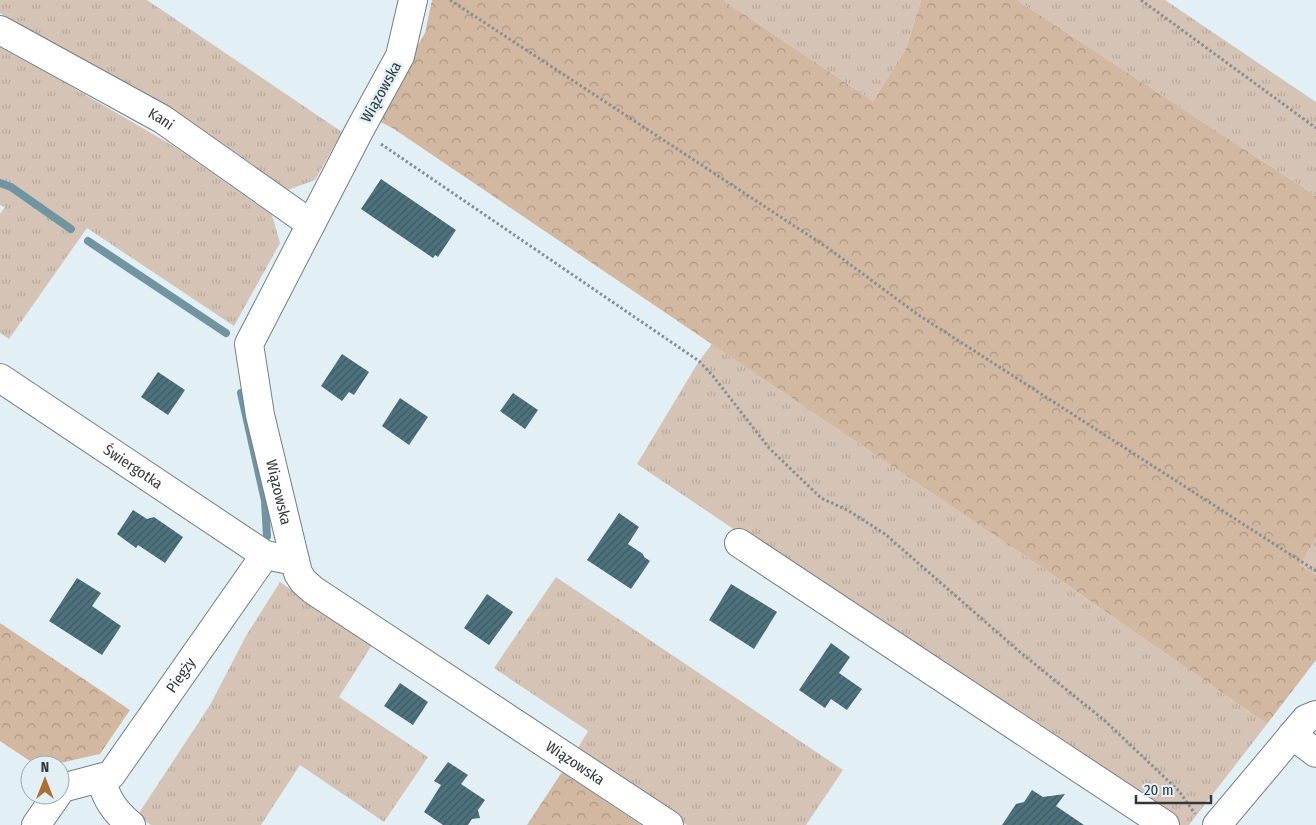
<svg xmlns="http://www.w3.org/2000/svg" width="1316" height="825" viewBox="0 0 1316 825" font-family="'Fira Sans Condensed',sans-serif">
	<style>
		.grass { fill: url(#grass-tufts) }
		.forest { fill: url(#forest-crowns) }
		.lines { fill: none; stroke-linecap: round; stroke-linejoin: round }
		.stream { stroke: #7095a0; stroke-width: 8 }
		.building { fill: url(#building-hatch) }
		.minor-casing { stroke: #727f83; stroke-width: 30 }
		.path { stroke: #869093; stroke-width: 3; stroke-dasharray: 2.5 2.5; stroke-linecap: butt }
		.minor { stroke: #fff; stroke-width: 28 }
		.labels { text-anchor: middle; stroke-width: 5; stroke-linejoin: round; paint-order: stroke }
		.street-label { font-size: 15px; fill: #323839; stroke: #e2f0f5 }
	</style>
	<defs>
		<pattern id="grass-tufts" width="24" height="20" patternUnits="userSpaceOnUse" patternTransform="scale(1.25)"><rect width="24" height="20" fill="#d5c4b6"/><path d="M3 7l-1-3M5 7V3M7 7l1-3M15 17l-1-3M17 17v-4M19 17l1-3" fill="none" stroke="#b7a99d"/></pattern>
		<pattern id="forest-crowns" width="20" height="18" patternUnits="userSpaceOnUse" patternTransform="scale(1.25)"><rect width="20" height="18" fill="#d3b8a1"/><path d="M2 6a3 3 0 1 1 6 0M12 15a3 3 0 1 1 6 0" fill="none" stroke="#ac9784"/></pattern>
		<pattern id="building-hatch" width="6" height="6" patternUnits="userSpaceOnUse" patternTransform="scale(1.25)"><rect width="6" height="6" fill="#4e727d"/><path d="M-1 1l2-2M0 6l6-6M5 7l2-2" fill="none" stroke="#3e5a62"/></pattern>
	</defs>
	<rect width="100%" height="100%" fill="#e2f0f5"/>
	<g class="grass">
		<path d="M 0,0 L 147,0 L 342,132 L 315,180 L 288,190 L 197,127 L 128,85 L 0,13 Z"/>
		<path d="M 723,0 L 921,0 L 906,48 L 873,101 Z"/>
		<path d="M 1017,0 L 1165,0 L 1316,102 L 1316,196 Z"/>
		<path d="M 0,45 L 175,147 L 272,215 L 280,243 L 234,326 L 87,228 L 9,339 L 0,333 L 0,214 L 5,207 L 0,205 Z"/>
		<path d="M 712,344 L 1044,569 L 1267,724 L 1189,825 L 1173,825 L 637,464 L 699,361 Z"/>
		<path d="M 1316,538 L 1316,575 L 1300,565 Z"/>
		<path d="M 556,577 L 843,770 L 806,825 L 687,825 L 575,753 L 588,731 L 494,668 Z"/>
		<path d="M 280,582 L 372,645 L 339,697 L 428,757 L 384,822 L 300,765 L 261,825 L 151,825 L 137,816 L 210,705 L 246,636 Z"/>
	</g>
	<g class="forest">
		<path d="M 432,0 L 723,0 L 873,101 L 906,48 L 921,0 L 1017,0 L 1316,196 L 1316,538 L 1300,565 L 1316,575 L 1316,660 L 1267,724 L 1044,569 L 394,129 L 375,119 L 425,33 Z"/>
		<path d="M 0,623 L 130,710 L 100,754 L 51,765 L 36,765 L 0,741 Z"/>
		<path d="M 562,772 L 641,825 L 527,825 Z"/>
	</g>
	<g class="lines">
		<g class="stream">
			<path d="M 0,183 L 11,187 L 71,229"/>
			<path d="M 88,241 L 226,333"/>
			<path d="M 241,393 L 265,501 L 267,536"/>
		</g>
	</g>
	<g class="building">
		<path d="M 381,179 L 456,230 L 438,257 L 435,255 L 433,258 L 361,209 Z"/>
		<path d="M 342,354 L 369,372 L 354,395 L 349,392 L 342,401 L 321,386 Z"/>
		<path d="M 158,372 L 185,390 L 168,415 L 141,397 Z"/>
		<path d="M 513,393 L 538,410 L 525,429 L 500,411 Z"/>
		<path d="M 400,398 L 428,417 L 409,445 L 382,426 Z"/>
		<path d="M 133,510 L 147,519 L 154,517 L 183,537 L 165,563 L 138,545 L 136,548 L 117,534 Z"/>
		<path d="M 619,513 L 639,527 L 628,544 L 643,554 L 644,557 L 650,561 L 631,589 L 587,560 Z"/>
		<path d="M 77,578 L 101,593 L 92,606 L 121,626 L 102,655 L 49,621 Z"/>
		<path d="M 731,584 L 777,612 L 754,649 L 709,620 Z"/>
		<path d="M 487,594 L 513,612 L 489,645 L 464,628 Z"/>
		<path d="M 831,643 L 850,657 L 839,673 L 862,689 L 847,710 L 831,699 L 825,708 L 799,690 Z"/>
		<path d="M 400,683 L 428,702 L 413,725 L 384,706 Z"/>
		<path d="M 448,762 L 468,775 L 461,784 L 485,800 L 478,810 L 480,818 L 472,819 L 468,825 L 443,825 L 424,812 L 441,785 L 434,781 Z"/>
		<path d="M 1032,790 L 1043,797 L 1065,794 L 1056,806 L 1084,825 L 1002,825 L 1016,804 L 1024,802 Z"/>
	</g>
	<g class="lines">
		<defs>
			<g id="minor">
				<path id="s1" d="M 413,0 L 400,56 L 359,131 L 249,344 L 260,415 L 298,573 L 303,581 L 313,590 L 669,825"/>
				<path id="s2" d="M 0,30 L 162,119 L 311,224"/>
				<path id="s3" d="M 0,378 L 265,555 L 295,561"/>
				<path d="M 739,543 L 1165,825"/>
				<path d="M 1292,735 L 1316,753"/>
				<path d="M 100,778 C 107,799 113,810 131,825"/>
				<path id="s4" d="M 60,791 L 62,788 L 111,775 L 265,555"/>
				<path d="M 36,825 L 57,795"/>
				<path d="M 1217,825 L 1306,719 L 1316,715"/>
			</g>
		</defs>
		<use href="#minor" class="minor-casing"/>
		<g class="path">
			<path d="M 450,0 L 828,248 L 917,314 L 1316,571"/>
			<path d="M 1141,0 L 1316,128"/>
			<path d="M 381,144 L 699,361 L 713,376 L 769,448 L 821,498 L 849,511 L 885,534 L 1021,653 L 1104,720 L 1179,791 L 1195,814"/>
		</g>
		<use href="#minor" class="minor"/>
	</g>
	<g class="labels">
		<g class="street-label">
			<text transform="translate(381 92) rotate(-61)" y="5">Wiązowska</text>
			<text dy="5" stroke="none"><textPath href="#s2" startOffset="184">Kani</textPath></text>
			<text dy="5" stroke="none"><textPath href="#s3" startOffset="160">Świergotka</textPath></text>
			<text dy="5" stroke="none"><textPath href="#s1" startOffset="534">Wiązowska</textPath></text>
			<text dy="5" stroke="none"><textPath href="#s4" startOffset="176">Piegży</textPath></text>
			<text dy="5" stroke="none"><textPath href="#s1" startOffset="954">Wiązowska</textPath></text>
		</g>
	</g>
	<g transform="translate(45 780)"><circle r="24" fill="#e2f0f5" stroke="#9ca6aa"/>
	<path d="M0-4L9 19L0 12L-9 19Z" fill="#ac6e33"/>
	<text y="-8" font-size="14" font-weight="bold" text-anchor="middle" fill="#323839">N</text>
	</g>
	<path d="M1136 795v8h75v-8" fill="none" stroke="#323839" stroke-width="2.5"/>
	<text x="1144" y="795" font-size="15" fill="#323839" stroke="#e2f0f5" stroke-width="4" paint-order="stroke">20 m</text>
</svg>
